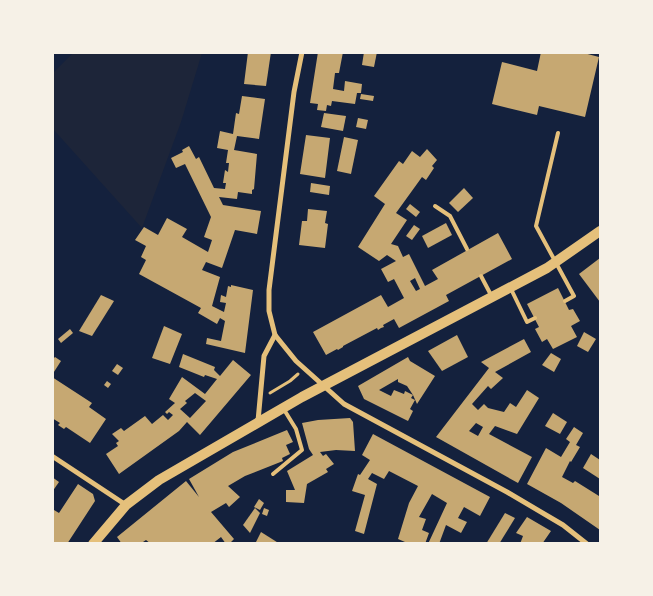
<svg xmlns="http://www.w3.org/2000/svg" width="653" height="596" viewBox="0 0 653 596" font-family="Bitter,serif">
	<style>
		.green { fill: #1d2539 }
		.building { fill: #c6a872; fill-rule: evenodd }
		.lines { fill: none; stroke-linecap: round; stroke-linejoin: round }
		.path { stroke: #e5c07b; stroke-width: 3 }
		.service { stroke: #e5c07b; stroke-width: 4 }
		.minor { stroke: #e5c07b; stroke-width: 5 }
		.secondary { stroke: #e5c07b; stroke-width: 10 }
	</style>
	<rect width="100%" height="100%" fill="#14213d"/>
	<path class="green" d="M 74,52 L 202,53 L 181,122 L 142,228 L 53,129 L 53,73 Z"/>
	<g class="building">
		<path d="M 248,52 L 271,52 L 266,86 L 244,84 Z"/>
		<path d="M 318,52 L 343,52 L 339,73 L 335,73 L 333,89 L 344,91 L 345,81 L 362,84 L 361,93 L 357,93 L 355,104 L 332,101 L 331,106 L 327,105 L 326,111 L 317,110 L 318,104 L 310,103 Z"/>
		<path d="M 364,52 L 377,52 L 374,67 L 362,65 Z"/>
		<path d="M 541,52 L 580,52 L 599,57 L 585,117 L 539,106 L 537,115 L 492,104 L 502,62 L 537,71 Z"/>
		<path d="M 361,94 L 374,96 L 373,101 L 360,99 Z"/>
		<path d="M 242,96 L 265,99 L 259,139 L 237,136 L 234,150 L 257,154 L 254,189 L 252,190 L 252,194 L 238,192 L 237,199 L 219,197 L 223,205 L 261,211 L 257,234 L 235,230 L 222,268 L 206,262 L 202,270 L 220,277 L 212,306 L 224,312 L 226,303 L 220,302 L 221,295 L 226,297 L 228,286 L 231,287 L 231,285 L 253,290 L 245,353 L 206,344 L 207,338 L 221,341 L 225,321 L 220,318 L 217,324 L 198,313 L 201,308 L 139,274 L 146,260 L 141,257 L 146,246 L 135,240 L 144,227 L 158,235 L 167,218 L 187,229 L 182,237 L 208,252 L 212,240 L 204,237 L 211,217 L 185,164 L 176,168 L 171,158 L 183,152 L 182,150 L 189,146 L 196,159 L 199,157 L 214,188 L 225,189 L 226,183 L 223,183 L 225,170 L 228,172 L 229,163 L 226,163 L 228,150 L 217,148 L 220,131 L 233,134 L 236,113 L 239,114 Z"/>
		<path d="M 324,113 L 346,116 L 343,131 L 321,127 Z"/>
		<path d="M 358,118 L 368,120 L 366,129 L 356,127 Z"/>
		<path d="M 306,135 L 330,138 L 325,178 L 300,174 Z"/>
		<path d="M 344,137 L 358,140 L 351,174 L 337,171 Z"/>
		<path d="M 427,149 L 437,160 L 432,166 L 434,168 L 426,180 L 422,177 L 396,213 L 407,220 L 391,244 L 398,246 L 403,257 L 409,254 L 425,286 L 438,279 L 432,270 L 498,233 L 512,259 L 446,295 L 449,301 L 399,328 L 394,319 L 383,325 L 384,327 L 381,328 L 378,330 L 377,328 L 343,346 L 343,347 L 338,350 L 337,349 L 326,355 L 313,332 L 381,295 L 388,307 L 404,298 L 394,279 L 388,282 L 381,269 L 396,261 L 387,255 L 379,261 L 358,247 L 385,204 L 374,196 L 399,161 L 403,164 L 412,151 L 420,157 ZM 415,278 L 420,289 L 416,291 L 410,281 Z"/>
		<path d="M 311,183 L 330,186 L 329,195 L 310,192 Z"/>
		<path d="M 464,188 L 473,198 L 458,212 L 449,203 Z"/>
		<path d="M 410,204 L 420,212 L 416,217 L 406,209 Z"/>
		<path d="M 308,209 L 327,211 L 325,223 L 328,224 L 325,248 L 299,245 L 302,221 L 307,221 Z"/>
		<path d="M 446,223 L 452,235 L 428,248 L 422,236 Z"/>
		<path d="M 414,225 L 420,229 L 412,240 L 406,236 Z"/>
		<path d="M 600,258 L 600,302 L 579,274 Z"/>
		<path d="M 558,288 L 569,310 L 573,309 L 580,321 L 571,326 L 577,337 L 553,349 L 547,339 L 542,342 L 535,329 L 539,327 L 527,304 Z"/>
		<path d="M 101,295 L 114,301 L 92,336 L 79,331 Z"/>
		<path d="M 164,326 L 182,334 L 170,364 L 152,358 Z"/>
		<path d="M 70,329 L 73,333 L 61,343 L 58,339 Z"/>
		<path d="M 584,332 L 596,339 L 588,352 L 577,346 Z"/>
		<path d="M 457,335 L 468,357 L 442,371 L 428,351 Z"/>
		<path d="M 524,339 L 531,352 L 495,372 L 503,378 L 491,389 L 488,386 L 472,404 L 478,410 L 484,404 L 488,408 L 504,412 L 510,403 L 516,407 L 527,390 L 539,398 L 517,434 L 495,426 L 489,434 L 532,457 L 518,483 L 436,437 L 489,368 L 481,362 ZM 476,423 L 483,427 L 478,436 L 469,431 Z"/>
		<path d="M 551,353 L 561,359 L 554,372 L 542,365 Z"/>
		<path d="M 183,354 L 215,367 L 214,370 L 220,376 L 233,360 L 251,375 L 200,435 L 187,422 L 179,431 L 119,474 L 106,454 L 118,446 L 116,443 L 119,441 L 112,434 L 121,428 L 124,431 L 145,416 L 152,424 L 163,415 L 168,420 L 173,415 L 169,412 L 167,414 L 165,412 L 175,403 L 169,399 L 182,377 L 205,394 L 217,379 L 205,375 L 204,377 L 179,367 ZM 195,393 L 206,401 L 190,418 L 180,409 L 187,403 L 185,401 Z"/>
		<path d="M 55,357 L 61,361 L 52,375 L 52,360 Z"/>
		<path d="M 408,357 L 410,361 L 435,376 L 417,404 L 413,395 L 411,398 L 415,400 L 410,409 L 413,411 L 408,421 L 364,399 L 358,386 ZM 398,379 L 398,382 L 407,386 L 413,395 L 405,391 L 404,394 L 394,390 L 391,396 L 379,390 Z"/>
		<path d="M 117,364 L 123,368 L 118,375 L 112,371 Z"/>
		<path d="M 52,377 L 92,403 L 89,407 L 106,419 L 90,443 L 66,427 L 64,429 L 58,425 L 60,423 L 52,418 Z"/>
		<path d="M 107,381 L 111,384 L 108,388 L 104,385 Z"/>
		<path d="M 553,413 L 567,422 L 560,434 L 545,426 Z"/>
		<path d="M 350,418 L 353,422 L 355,451 L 336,450 L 320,452 L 323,456 L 326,454 L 334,464 L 326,469 L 328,472 L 307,484 L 304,503 L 286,502 L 286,490 L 295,490 L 287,471 L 313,455 L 309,449 L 302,423 L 318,420 Z"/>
		<path d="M 574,427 L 583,433 L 576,445 L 580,447 L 571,462 L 570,461 L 562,477 L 573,483 L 575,481 L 599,496 L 600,493 L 600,530 L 561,503 L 527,484 L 546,448 L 561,457 L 570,442 L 566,439 Z"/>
		<path d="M 287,430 L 293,442 L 286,445 L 290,454 L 282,458 L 283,461 L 245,476 L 228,486 L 240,497 L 229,507 L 226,503 L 211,512 L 234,539 L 229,544 L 226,544 L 221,537 L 212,544 L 151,544 L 146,540 L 143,542 L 146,544 L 122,544 L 117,537 L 186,481 L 199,497 L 189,479 L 233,452 Z"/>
		<path d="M 373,434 L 490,497 L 480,516 L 464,507 L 458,518 L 467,522 L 461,533 L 446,525 L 439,544 L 428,544 L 447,503 L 432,494 L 419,517 L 426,519 L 422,530 L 429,533 L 425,544 L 405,544 L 405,542 L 398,539 L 409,503 L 418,486 L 389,471 L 384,479 L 372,473 L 368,479 L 377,484 L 364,534 L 355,531 L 365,495 L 352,491 L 358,474 L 360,475 L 370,460 L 362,455 Z"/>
		<path d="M 591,454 L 600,460 L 600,479 L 583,468 Z"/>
		<path d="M 52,477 L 59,482 L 52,492 Z"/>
		<path d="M 78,484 L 93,494 L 95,501 L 67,544 L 52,544 L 52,505 L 54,510 L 59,513 Z"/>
		<path d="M 259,499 L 264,503 L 260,510 L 254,507 Z"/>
		<path d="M 255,508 L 260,513 L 250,533 L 243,525 Z"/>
		<path d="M 264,508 L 269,510 L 267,516 L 262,514 Z"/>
		<path d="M 505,513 L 515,518 L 499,544 L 486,544 Z"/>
		<path d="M 527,517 L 551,531 L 542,544 L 520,544 L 523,536 L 516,533 Z"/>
		<path d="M 261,532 L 280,544 L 255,544 Z"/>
	</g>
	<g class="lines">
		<path class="path" d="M 270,393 L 290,381 L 298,374"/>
		<g class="service">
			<path d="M 558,133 L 536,226 L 574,296 L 565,301"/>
			<path d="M 435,206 L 450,216 L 467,249"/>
			<path d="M 481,276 L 491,295"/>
			<path d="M 511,289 L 527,322 L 535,318"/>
			<path d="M 273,474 L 302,450 L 296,429 L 283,408"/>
		</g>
		<g class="minor">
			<path d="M 302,52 L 294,92 L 269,290 L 269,311 L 275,335 L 296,361 L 344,404 L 507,492 L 563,525 L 587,544"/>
			<path d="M 258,421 L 264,356 L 275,335"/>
			<path d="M 52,456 L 126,505"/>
		</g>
		<path class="secondary" d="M 93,544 L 126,505 L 159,480 L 302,397 L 547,268 L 600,231"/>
	</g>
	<rect width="653" height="596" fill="none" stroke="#f6f1e7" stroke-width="108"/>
</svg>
